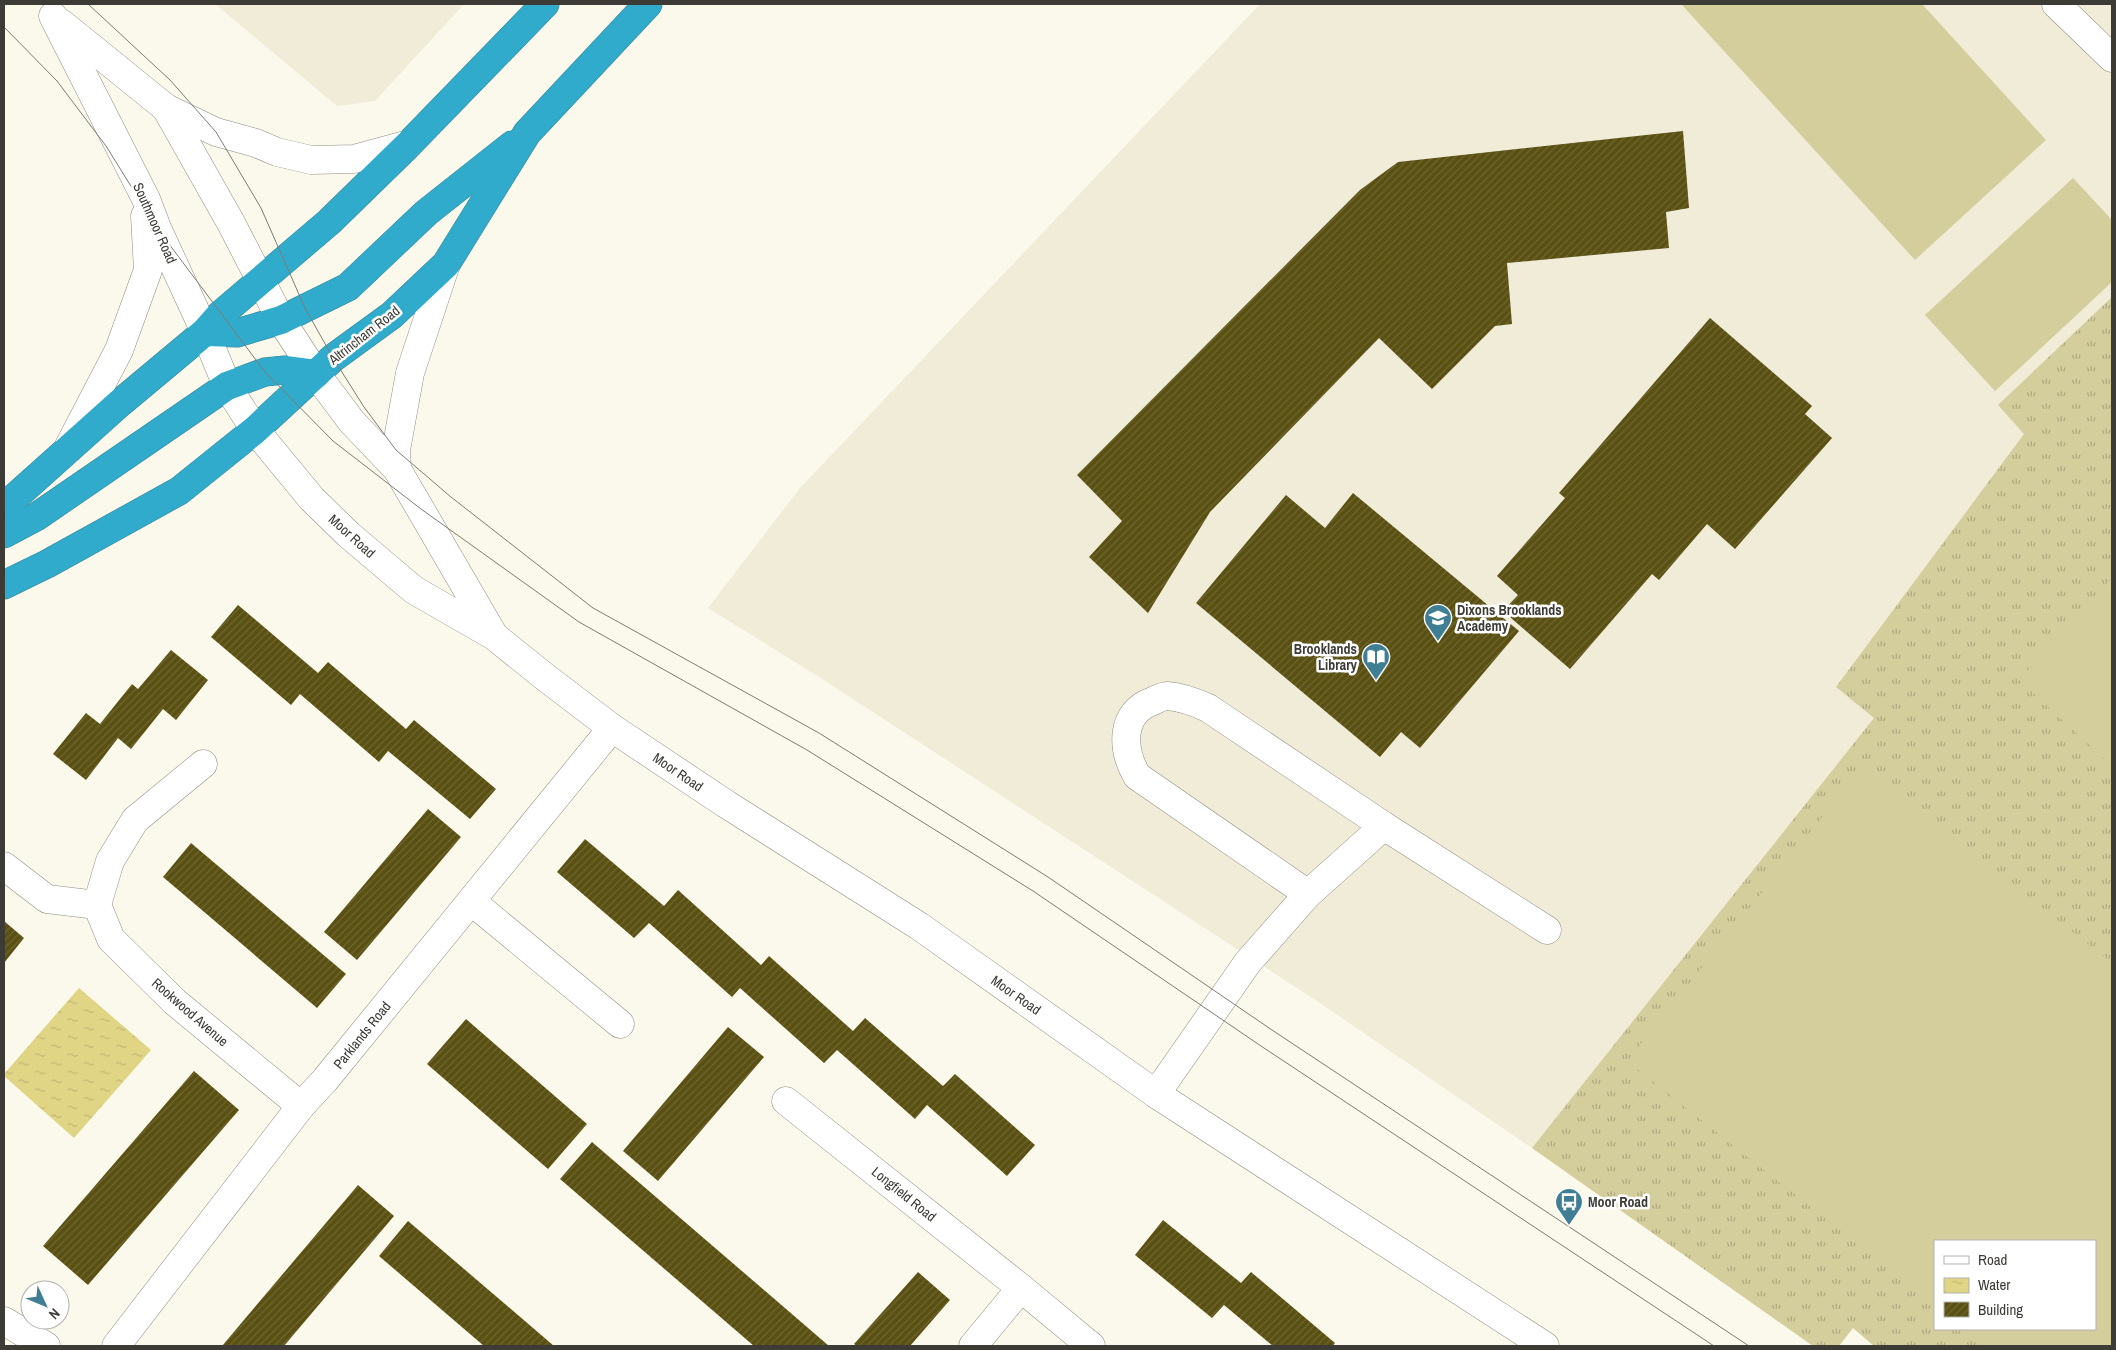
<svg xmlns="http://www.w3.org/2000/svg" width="2116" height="1350" viewBox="0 0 2116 1350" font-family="'Archivo Narrow',sans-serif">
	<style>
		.built { fill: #f0ecd8; fill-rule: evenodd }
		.grass { fill: url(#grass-tufts); fill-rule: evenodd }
		.pitch { fill: #d4cd9c }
		.water { fill: url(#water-ripples) }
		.building { fill: url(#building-hatch) }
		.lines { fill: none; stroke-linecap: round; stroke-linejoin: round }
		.minor-casing { stroke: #8f8d81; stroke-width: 29 }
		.highway-casing { stroke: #358498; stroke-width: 29 }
		.minor { stroke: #fff; stroke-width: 28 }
		.highway { stroke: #31abcc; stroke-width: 28 }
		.tram { stroke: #7d7c74; stroke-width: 1 }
		.labels { text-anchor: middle; stroke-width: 5; stroke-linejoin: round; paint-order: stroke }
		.street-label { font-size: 14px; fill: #3c3b36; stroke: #fff }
		.poi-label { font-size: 14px; font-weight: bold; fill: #3c3b36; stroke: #fff; text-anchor: start }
	</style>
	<defs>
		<pattern id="grass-tufts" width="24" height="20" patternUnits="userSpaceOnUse" patternTransform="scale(1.25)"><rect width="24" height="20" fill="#d4cd9c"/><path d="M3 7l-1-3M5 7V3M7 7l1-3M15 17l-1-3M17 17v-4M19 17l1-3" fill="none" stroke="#ada880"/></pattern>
		<pattern id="water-ripples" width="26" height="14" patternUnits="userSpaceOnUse" patternTransform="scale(1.25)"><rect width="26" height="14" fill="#e0d485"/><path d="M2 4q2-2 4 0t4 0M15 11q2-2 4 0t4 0" fill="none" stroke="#c1b773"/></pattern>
		<pattern id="building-hatch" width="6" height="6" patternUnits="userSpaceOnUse" patternTransform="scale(1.25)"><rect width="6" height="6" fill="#595011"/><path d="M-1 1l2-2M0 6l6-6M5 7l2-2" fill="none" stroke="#6e6735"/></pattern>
	</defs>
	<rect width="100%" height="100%" fill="#fbf9eb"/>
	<g class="built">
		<path d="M 215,4 L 464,4 L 375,101 L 337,106 Z"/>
		<path d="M 1260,4 L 2112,4 L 2112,1346 L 1874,1346 L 1853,1328 L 1839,1346 L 1813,1346 L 1532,1148 L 1314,999 L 819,677 L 708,608 L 800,488 ZM 1935,1241 L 2095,1241 L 2095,1329 L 1935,1329 Z"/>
	</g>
	<path class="grass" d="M 2112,297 L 2112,1346 L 1874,1346 L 1853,1328 L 1839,1346 L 1813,1346 L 1532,1148 L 1874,718 L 1836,687 L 2024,434 L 1998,405 ZM 1935,1241 L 2095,1241 L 2095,1329 L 1935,1329 Z"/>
	<g class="pitch">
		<path d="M 1681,4 L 1922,4 L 2046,140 L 1915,260 Z"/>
		<path d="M 2073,178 L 2112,220 L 2112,282 L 1995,391 L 1925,315 Z"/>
		<path d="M 2112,578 L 2112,766 L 2019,680 Z"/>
		<path d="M 1863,766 L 2112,963 L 2112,1346 L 1985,1346 L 1963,1329 L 2095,1329 L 2095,1241 L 1935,1241 L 1935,1306 L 1627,1061 Z"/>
	</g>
	<path class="water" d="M 79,988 L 151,1050 L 74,1138 L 4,1076 L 4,1074 Z"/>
	<g class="building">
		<path d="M 1683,131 L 1689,208 L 1666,212 L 1669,248 L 1507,263 L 1512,324 L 1495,326 L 1432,389 L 1379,338 L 1210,512 L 1148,613 L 1089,557 L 1122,521 L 1077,475 L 1360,190 L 1398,162 Z"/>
		<path d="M 1710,318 L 1812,406 L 1805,414 L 1832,438 L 1735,549 L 1707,524 L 1659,580 L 1652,574 L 1570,669 L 1503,611 L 1518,595 L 1497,576 L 1565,498 L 1559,493 Z"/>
		<path d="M 1353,493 L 1519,631 L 1420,748 L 1401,732 L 1380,757 L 1196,603 L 1286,495 L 1325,528 Z"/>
		<path d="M 238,605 L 318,673 L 328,662 L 406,729 L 414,720 L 496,789 L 470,819 L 388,751 L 379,762 L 300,694 L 291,705 L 211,637 Z"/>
		<path d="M 171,650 L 208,680 L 176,720 L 163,709 L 131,749 L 118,738 L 86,780 L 53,754 L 86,713 L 100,724 L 132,684 L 138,689 Z"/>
		<path d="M 428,809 L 461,837 L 357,960 L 324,932 Z"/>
		<path d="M 585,839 L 664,906 L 678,890 L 761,965 L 769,956 L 853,1031 L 865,1018 L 943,1086 L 955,1074 L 1035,1145 L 1007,1176 L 927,1105 L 915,1119 L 837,1050 L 824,1063 L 740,988 L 732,997 L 649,923 L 634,938 L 557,872 Z"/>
		<path d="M 191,843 L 346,974 L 317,1008 L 163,877 Z"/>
		<path d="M 4,921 L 24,938 L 4,963 Z"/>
		<path d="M 466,1019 L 587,1124 L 548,1169 L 427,1064 Z"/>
		<path d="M 728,1027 L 764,1057 L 658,1181 L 623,1151 Z"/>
		<path d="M 194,1071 L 239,1110 L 88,1285 L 43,1246 Z"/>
		<path d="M 592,1142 L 829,1346 L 754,1346 L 560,1179 Z"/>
		<path d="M 358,1185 L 394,1216 L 284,1346 L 222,1346 Z"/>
		<path d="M 1163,1220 L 1241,1283 L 1251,1272 L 1335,1343 L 1333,1346 L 1273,1346 L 1224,1305 L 1212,1318 L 1135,1255 Z"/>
		<path d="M 408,1221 L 554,1346 L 484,1346 L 379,1256 Z"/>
		<path d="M 918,1272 L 950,1300 L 910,1346 L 857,1346 L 854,1344 Z"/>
	</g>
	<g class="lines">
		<defs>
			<g id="minor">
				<path d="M 2056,4 L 2112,58"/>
				<path d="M 53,16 L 146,199 L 157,228 L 205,332 L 227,386 L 255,430 L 312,499 L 349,535 L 414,590 L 494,636 L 545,677 L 612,728 L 726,804 L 919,926 L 1156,1094 L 1545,1346"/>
				<path d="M 61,23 L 166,108 L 231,223 L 281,320 L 316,374 L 352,422 L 397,469 L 493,634"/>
				<path d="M 166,108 L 216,132 L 256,143 L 277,152 L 311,160 L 354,159 L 409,144"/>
				<path d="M 68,448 L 119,350 L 148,270 L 145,216"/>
				<path d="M 397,469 L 396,450 L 410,373 L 446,264"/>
				<path d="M 203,764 L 135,820 L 110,861 L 97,905 L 111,939 L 175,1002 L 301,1106"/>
				<path d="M 4,866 L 47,899 L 97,905"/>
				<path d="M 1308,894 L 1137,776 C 1122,750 1119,713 1153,701 C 1157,699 1163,696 1167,696 C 1182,697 1195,702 1208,708 L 1384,826"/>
				<path d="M 471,901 L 620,1024"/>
				<path d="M 1156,1094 L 1248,962 L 1308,894 L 1384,826 L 1547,930"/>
				<path d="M 786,1101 L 1021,1288 L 1091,1346"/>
				<path d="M 4,1321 L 46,1346"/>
				<path d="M 116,1346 L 301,1106 L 325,1080 L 612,728"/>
				<path d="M 973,1346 L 1021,1288"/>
			</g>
			<g id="highway">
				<path d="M 205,332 L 237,333 L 281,320 L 348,287 L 426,213 L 512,145"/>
				<path d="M 4,507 L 120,403 L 205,332 L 220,315 L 329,222 L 409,144 L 545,4"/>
				<path d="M 4,534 L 36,517 L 227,386 L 265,372 L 285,370 L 316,374"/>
				<path d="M 4,585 L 47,564 L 179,491 L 255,430 L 333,358 L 392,315 L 446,264 L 527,133 L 648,4"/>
			</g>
		</defs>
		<use href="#minor" class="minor-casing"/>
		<use href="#highway" class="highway-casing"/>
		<use href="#minor" class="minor"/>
		<use href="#highway" class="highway"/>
		<g class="tram">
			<path d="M 88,4 L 170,80 L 216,132 L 261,208 L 305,308 L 333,358 L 364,407 L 396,450 L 451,497 L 593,608 L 819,733 L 1048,877 L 1272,1030 L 1749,1346"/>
			<path d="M 4,27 L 57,81 L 106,146 L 157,228 L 265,372 L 333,441 L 421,509 L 579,622 L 807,750 L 1033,891 L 1261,1046 L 1714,1346"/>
		</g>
	</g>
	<defs>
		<symbol id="school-pin" viewBox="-11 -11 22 30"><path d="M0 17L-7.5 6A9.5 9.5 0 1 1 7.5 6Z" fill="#407f93" stroke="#fff"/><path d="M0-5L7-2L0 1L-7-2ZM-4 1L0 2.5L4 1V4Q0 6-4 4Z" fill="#fff"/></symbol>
		<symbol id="library-pin" viewBox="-11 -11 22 30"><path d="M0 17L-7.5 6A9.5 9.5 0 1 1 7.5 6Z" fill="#407f93" stroke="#fff"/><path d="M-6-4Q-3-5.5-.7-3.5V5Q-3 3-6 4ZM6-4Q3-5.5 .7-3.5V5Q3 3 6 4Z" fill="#fff"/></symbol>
		<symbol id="bus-pin" viewBox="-11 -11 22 30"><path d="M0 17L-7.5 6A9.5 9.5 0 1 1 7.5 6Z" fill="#407f93" stroke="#fff"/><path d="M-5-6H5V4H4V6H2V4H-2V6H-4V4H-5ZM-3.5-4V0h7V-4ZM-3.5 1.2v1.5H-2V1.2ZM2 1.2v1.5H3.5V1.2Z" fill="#fff"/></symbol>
	</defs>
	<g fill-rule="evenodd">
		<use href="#school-pin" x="1422" y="602" width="32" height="43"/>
		<use href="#library-pin" x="1360" y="641" width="32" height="43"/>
		<use href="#bus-pin" x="1553" y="1186" width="32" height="43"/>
	</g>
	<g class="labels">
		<g class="street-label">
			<text transform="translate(155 223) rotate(66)" y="5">Southmoor Road</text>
			<text transform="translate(364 335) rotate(-38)" y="5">Altrincham Road</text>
			<text transform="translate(352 536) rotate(42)" y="5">Moor Road</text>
			<text transform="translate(678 772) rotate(34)" y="5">Moor Road</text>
			<text transform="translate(1016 995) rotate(35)" y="5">Moor Road</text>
			<text transform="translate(190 1012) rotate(41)" y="5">Rookwood Avenue</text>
			<text transform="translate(362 1035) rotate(-51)" y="5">Parklands Road</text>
			<text transform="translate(904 1194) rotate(39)" y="5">Longfield Road</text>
		</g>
		<g class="poi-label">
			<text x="1457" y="615">Dixons Brooklands<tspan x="1457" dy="16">Academy</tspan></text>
			<text x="1357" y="654" text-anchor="end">Brooklands<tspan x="1357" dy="16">Library</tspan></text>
			<text x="1588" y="1207">Moor Road</text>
		</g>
	</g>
	<rect width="2116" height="1350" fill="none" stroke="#3c3b36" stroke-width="10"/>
	<rect x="1934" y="1240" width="162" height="90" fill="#ffffff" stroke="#b1b1af"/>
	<rect x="1944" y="1256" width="25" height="8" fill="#ffffff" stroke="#b1b1af"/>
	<text x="1978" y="1265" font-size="15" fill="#3c3b36">Road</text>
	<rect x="1944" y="1278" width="25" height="15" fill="url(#water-ripples)" stroke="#b1b1af"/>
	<text x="1978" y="1290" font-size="15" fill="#3c3b36">Water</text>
	<rect x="1944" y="1302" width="25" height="15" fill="url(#building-hatch)" stroke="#b1b1af"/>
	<text x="1978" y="1315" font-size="15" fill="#3c3b36">Building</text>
	<g transform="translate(45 1305) rotate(134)"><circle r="24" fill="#ffffff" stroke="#b1b1af"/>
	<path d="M0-4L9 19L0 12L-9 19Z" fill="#407f93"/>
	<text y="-8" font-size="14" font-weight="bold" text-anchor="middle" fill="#3c3b36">N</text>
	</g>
</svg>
